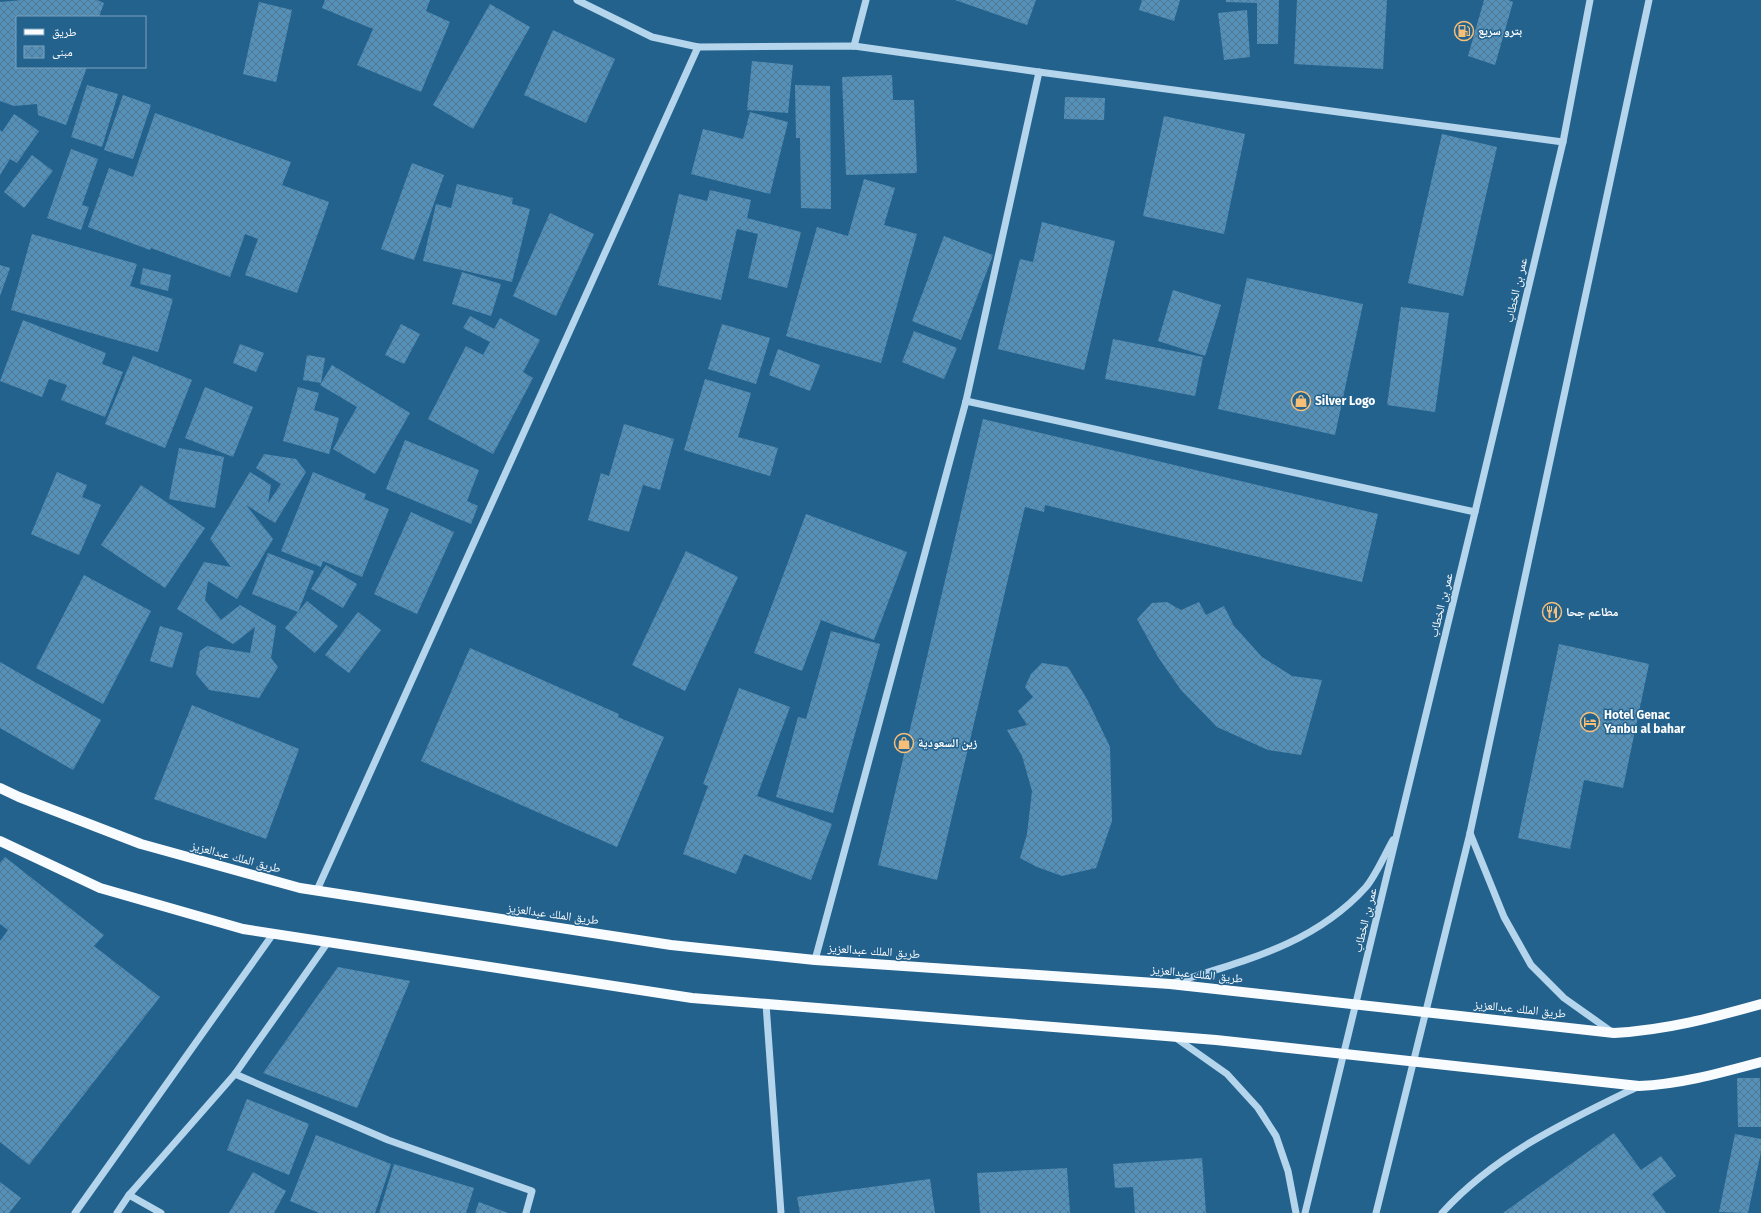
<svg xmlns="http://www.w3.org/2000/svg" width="1761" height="1213" viewBox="0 0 1761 1213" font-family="'Fira Sans','Noto Naskh Arabic',sans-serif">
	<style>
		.building { fill: url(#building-cross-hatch) }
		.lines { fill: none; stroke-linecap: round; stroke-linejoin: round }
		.minor { stroke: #b4d5eb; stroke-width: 7 }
		.major { stroke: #f9fcff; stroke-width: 10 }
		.labels { text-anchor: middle; stroke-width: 3; stroke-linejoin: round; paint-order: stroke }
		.poi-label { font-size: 12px; font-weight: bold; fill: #fff; stroke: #24628e; text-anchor: start }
		.street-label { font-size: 12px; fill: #fff; stroke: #24628e }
	</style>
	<defs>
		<pattern id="building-cross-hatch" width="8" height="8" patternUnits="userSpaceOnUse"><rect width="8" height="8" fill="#5490b8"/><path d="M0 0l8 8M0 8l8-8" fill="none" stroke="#517892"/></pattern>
	</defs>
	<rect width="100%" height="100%" fill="#24628e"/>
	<g class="building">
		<path d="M 22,0 L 97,0 L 104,3 L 99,17 L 17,17 L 17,67 L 87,67 L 66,125 L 38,115 L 37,104 L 14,106 L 0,101 L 0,2 Z"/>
		<path d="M 325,0 L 430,0 L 426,11 L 450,22 L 421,92 L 357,65 L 373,29 L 322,8 Z"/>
		<path d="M 955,0 L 1036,0 L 1027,25 Z"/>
		<path d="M 1142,0 L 1180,0 L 1174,21 L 1139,10 Z"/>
		<path d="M 1226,0 L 1279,0 L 1278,44 L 1257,44 L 1257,3 L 1226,2 Z"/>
		<path d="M 1297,0 L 1387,0 L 1383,69 L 1294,64 Z"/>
		<path d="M 1484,0 L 1508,0 L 1513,2 L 1495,65 L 1468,56 Z"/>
		<path d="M 259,2 L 292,10 L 276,82 L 243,74 Z"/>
		<path d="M 490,4 L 530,27 L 473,129 L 433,105 Z"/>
		<path d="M 1247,10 L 1250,57 L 1224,60 L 1218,13 Z"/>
		<path d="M 553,30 L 615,59 L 586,123 L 524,95 Z"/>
		<path d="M 752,61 L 793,65 L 788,113 L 747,110 Z"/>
		<path d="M 892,75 L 893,100 L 914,100 L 917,173 L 846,175 L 842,77 Z"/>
		<path d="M 87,85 L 118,94 L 102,147 L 71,137 Z"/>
		<path d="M 795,85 L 830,86 L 831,209 L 801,208 L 800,138 L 796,138 Z"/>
		<path d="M 123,95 L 151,105 L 133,159 L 104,150 Z"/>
		<path d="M 1065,97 L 1105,98 L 1104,120 L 1064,119 Z"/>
		<path d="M 750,112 L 788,122 L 770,194 L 691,174 L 703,129 L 743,139 Z"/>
		<path d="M 155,113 L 291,162 L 282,185 L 329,202 L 297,293 L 245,275 L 258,239 L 245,234 L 230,277 L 151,248 L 150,250 L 88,227 L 109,168 L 133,177 Z"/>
		<path d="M 14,114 L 39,131 L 17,163 L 10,159 L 0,175 L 0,130 L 2,132 Z"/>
		<path d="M 1164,116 L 1245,134 L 1224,234 L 1143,216 Z"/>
		<path d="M 1442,134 L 1497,147 L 1463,296 L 1408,283 Z"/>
		<path d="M 71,149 L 98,159 L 82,205 L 89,207 L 81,230 L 47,218 Z"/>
		<path d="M 32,155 L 53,171 L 24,208 L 4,192 Z"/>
		<path d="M 412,163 L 444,175 L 414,260 L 381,249 Z"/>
		<path d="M 864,179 L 895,188 L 884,225 L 917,234 L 881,363 L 786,336 L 817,227 L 848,236 Z"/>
		<path d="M 457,184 L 513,198 L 512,204 L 530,209 L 512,282 L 423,261 L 436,204 L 451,208 Z"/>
		<path d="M 710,190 L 751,200 L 747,218 L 801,232 L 787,288 L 748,278 L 758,234 L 737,229 L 721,300 L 658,285 L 679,194 L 707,201 Z"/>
		<path d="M 550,213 L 594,234 L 556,316 L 513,296 Z"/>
		<path d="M 1042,222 L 1115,241 L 1084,370 L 998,349 L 1020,259 L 1033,262 Z"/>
		<path d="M 32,234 L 137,264 L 130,286 L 173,299 L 158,352 L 11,310 Z"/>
		<path d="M 944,236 L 993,255 L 961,340 L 912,321 Z"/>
		<path d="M 0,265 L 10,268 L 0,296 Z"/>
		<path d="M 143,268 L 171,275 L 168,291 L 140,284 Z"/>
		<path d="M 462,272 L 501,284 L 491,316 L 452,304 Z"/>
		<path d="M 1247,278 L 1363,304 L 1335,435 L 1218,409 Z"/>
		<path d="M 1173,290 L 1221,305 L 1205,356 L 1158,341 Z"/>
		<path d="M 1401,307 L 1449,313 L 1435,412 L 1387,405 Z"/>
		<path d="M 470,316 L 494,329 L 500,318 L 540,340 L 523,372 L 533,378 L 493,454 L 428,419 L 466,346 L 483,355 L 490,342 L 463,328 Z"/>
		<path d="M 23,320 L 106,353 L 102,364 L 123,372 L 105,417 L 61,400 L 67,385 L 49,379 L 42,397 L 0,381 Z"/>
		<path d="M 401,324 L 420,334 L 404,364 L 385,355 Z"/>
		<path d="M 722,324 L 770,338 L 756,384 L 708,369 Z"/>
		<path d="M 914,331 L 957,348 L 944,379 L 902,362 Z"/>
		<path d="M 1113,339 L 1203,357 L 1195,396 L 1105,379 Z"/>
		<path d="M 240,344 L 264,353 L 256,372 L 233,363 Z"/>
		<path d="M 778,349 L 820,365 L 810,391 L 769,375 Z"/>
		<path d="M 307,355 L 325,358 L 321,383 L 303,380 Z"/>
		<path d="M 133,356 L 192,380 L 165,448 L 105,424 Z"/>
		<path d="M 332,365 L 410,413 L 375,474 L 333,449 L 357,407 L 320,385 Z"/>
		<path d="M 705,379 L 751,393 L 738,437 L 778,448 L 770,476 L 684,450 Z"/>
		<path d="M 205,387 L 253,407 L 233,457 L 185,438 Z"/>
		<path d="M 298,387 L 319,393 L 314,410 L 339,418 L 329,454 L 283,441 Z"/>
		<path d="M 983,419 L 1378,514 L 1362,582 L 1045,505 L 1044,512 L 1025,507 L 937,880 L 878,865 Z"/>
		<path d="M 624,424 L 674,439 L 660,490 L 643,485 L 629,532 L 588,520 L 601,473 L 609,476 Z"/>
		<path d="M 405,440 L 479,470 L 467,501 L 478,506 L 471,524 L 386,489 Z"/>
		<path d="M 179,448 L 224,457 L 215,508 L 169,499 Z"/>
		<path d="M 264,454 L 296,459 L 306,472 L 275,523 L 246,505 L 273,539 L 237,599 L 208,581 L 205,600 L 221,620 L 240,605 L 276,626 L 271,658 L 278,667 L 259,698 L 209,690 L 196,674 L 200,651 L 207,646 L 250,653 L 255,627 L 233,644 L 177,609 L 204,562 L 231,567 L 210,539 L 250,472 L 271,485 L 268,503 L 281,484 L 256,468 Z"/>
		<path d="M 57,472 L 87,485 L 82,497 L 101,505 L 79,555 L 31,534 Z"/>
		<path d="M 313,472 L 366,494 L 364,499 L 389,509 L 362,577 L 323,561 L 321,567 L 281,551 Z"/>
		<path d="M 141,485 L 205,528 L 165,588 L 101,545 Z"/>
		<path d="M 411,512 L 454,532 L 417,614 L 374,594 Z"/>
		<path d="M 806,514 L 907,552 L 874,640 L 821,620 L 802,671 L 754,653 Z"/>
		<path d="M 686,551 L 738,577 L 685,691 L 632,665 Z"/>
		<path d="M 268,553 L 314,571 L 298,612 L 307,601 L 338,626 L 315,653 L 285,628 L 298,612 L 252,594 Z"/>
		<path d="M 326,565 L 357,584 L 343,608 L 311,589 Z"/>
		<path d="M 84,575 L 151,611 L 103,704 L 36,668 Z"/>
		<path d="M 1167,602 L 1181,610 L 1199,602 L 1206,615 L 1224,606 L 1234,626 L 1262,657 L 1292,676 L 1322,680 L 1301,755 L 1268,750 L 1217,727 L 1181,690 L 1158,657 L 1137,619 L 1152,603 Z"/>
		<path d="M 358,612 L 381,630 L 349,673 L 325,655 Z"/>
		<path d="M 160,626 L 183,633 L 172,668 L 150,661 Z"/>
		<path d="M 831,631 L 880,644 L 833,813 L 776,797 L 798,717 L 806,719 Z"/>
		<path d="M 1559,644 L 1649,664 L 1623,788 L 1584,780 L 1570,849 L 1518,838 Z"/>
		<path d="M 470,648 L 619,714 L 618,717 L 664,737 L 617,847 L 421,761 Z"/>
		<path d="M 0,662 L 101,720 L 73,770 L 0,728 Z"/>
		<path d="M 1042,663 L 1068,667 L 1088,701 L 1110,747 L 1112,821 L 1096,868 L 1062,876 L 1037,867 L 1020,858 L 1027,834 L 1032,791 L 1022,756 L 1007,730 L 1027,725 L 1018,711 L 1033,697 L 1025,687 L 1031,674 Z"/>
		<path d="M 739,688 L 790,707 L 757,796 L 832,824 L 811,880 L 744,854 L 736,874 L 683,854 L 708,786 L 703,784 Z"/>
		<path d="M 192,705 L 299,749 L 266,839 L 154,799 Z"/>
		<path d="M 5,857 L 104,935 L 94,946 L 160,997 L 29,1165 L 0,1142 L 0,941 L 8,930 L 0,924 L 0,863 Z"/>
		<path d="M 338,967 L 410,981 L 357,1108 L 263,1073 Z"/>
		<path d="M 1737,1078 L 1760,1078 L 1761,1127 L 1738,1127 Z"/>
		<path d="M 247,1099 L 309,1124 L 289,1175 L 227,1150 Z"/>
		<path d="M 1614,1133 L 1641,1170 L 1661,1156 L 1676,1176 L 1652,1194 L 1666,1213 L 1503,1213 Z"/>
		<path d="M 1735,1134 L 1761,1139 L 1761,1152 L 1748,1213 L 1719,1212 Z"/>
		<path d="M 316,1135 L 391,1164 L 375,1213 L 319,1213 L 290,1201 Z"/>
		<path d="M 1202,1158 L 1206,1213 L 1135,1213 L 1133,1187 L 1115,1188 L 1113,1164 Z"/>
		<path d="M 394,1164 L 474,1188 L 466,1213 L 379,1213 Z"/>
		<path d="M 1067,1168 L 1070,1213 L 980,1213 L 977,1173 Z"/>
		<path d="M 253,1172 L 286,1191 L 274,1213 L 229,1213 Z"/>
		<path d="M 930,1179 L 935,1213 L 800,1213 L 797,1197 Z"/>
		<path d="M 0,1182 L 21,1198 L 9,1213 L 0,1213 Z"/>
		<path d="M 479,1202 L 508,1213 L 475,1213 Z"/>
	</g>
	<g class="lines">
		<g class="minor">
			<path d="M 577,0 L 652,37 L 698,47 L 854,46 L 1039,72 L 1563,142"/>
			<path d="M 854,46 L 866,0"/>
			<path d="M 966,401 L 1475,512"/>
			<path d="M 1470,833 L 1504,917 L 1531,965 L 1564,998 L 1612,1032"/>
			<path d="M 317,890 L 698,47"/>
			<path d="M 815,960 L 966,401 L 1039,72"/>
			<path d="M 1173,983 C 1243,961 1314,945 1366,887 C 1376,875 1385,854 1393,840"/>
			<path d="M 766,1004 L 781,1213"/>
			<path d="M 1176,1038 L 1227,1074 L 1258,1108 L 1276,1136 L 1288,1171 L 1296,1213"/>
			<path d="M 235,1074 L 388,1140 L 532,1191 L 526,1213"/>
			<path d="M 129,1195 L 161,1213"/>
			<path d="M 75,1213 L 273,934"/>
			<path d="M 117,1213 L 129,1195 L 235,1074 L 328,942"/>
			<path d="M 1305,1213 L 1475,512 L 1563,142 L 1590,0"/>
			<path d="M 1376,1213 L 1470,833 L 1649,0"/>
			<path d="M 1442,1213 C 1495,1154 1569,1120 1639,1086"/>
		</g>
		<g class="major">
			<path d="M 0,788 L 19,797 L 141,844 L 300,888 L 671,945 L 815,960 L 1170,984 L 1614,1033 C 1667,1030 1711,1018 1761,1004"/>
			<path d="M 0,841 L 100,888 L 243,929 L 692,998 L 1216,1040 L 1639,1086 C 1681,1084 1720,1073 1761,1062"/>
		</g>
	</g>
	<defs>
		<symbol id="fuel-ring" viewBox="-11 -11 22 22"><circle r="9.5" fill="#24628e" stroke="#f6bf77" stroke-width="1.5"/><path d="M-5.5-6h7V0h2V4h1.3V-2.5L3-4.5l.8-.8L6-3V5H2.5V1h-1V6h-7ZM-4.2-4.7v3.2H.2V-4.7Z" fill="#f6bf77"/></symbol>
		<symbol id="shop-ring" viewBox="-11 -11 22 22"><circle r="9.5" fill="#24628e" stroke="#f6bf77" stroke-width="1.5"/><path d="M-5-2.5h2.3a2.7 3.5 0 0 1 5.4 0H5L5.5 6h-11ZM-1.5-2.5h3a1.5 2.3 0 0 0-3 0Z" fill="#f6bf77"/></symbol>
		<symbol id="restaurant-ring" viewBox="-11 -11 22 22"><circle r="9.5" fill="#24628e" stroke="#f6bf77" stroke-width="1.5"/><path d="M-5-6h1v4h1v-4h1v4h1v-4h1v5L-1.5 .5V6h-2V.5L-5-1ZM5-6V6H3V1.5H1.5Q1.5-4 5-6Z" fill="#f6bf77"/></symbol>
		<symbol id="hotel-ring" viewBox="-11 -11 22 22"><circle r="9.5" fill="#24628e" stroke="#f6bf77" stroke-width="1.5"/><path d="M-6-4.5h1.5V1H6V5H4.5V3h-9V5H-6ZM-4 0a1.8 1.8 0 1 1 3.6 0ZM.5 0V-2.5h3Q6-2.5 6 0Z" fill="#f6bf77"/></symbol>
	</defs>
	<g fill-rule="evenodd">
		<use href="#fuel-ring" x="1453" y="20" width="22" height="22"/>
		<use href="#shop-ring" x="1290" y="390" width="22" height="22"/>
		<use href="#restaurant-ring" x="1541" y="601" width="22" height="22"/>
		<use href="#hotel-ring" x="1579" y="711" width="22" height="22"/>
		<use href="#shop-ring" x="893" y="732" width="22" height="22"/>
	</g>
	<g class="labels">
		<g class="poi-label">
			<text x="1478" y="35">بترو سريع</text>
			<text x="1315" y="405">Silver Logo</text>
			<text x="1566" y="616">مطاعم جحا</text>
			<text x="1604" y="719">Hotel Genac<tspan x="1604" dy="14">Yanbu al bahar</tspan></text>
			<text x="918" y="747">زين السعودية</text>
		</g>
		<g class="street-label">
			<text transform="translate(1516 290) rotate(-77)" y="4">عمر بن الخطاب</text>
			<text transform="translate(1441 605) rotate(-76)" y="4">عمر بن الخطاب</text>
			<text transform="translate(236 857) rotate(15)" y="4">طريق الملك عبدالعزيز</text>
			<text transform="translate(553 914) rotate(8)" y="4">طريق الملك عبدالعزيز</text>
			<text transform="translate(1365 920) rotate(-76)" y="4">عمر بن الخطاب</text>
			<text transform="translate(874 951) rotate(4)" y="4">طريق الملك عبدالعزيز</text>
			<text transform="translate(1197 974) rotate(6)" y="4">طريق الملك عبدالعزيز</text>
			<text transform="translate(1520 1009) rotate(6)" y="4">طريق الملك عبدالعزيز</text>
		</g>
	</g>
	<rect x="16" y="16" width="130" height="52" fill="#24628e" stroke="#7ca1bb"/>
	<rect x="24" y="29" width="20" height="6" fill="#f9fcff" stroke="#7ca1bb"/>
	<text x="52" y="36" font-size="12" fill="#ffffff">طريق</text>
	<rect x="24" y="46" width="20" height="12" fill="url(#building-cross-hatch)" stroke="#7ca1bb"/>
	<text x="52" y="56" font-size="12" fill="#ffffff">مبنى</text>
</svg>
